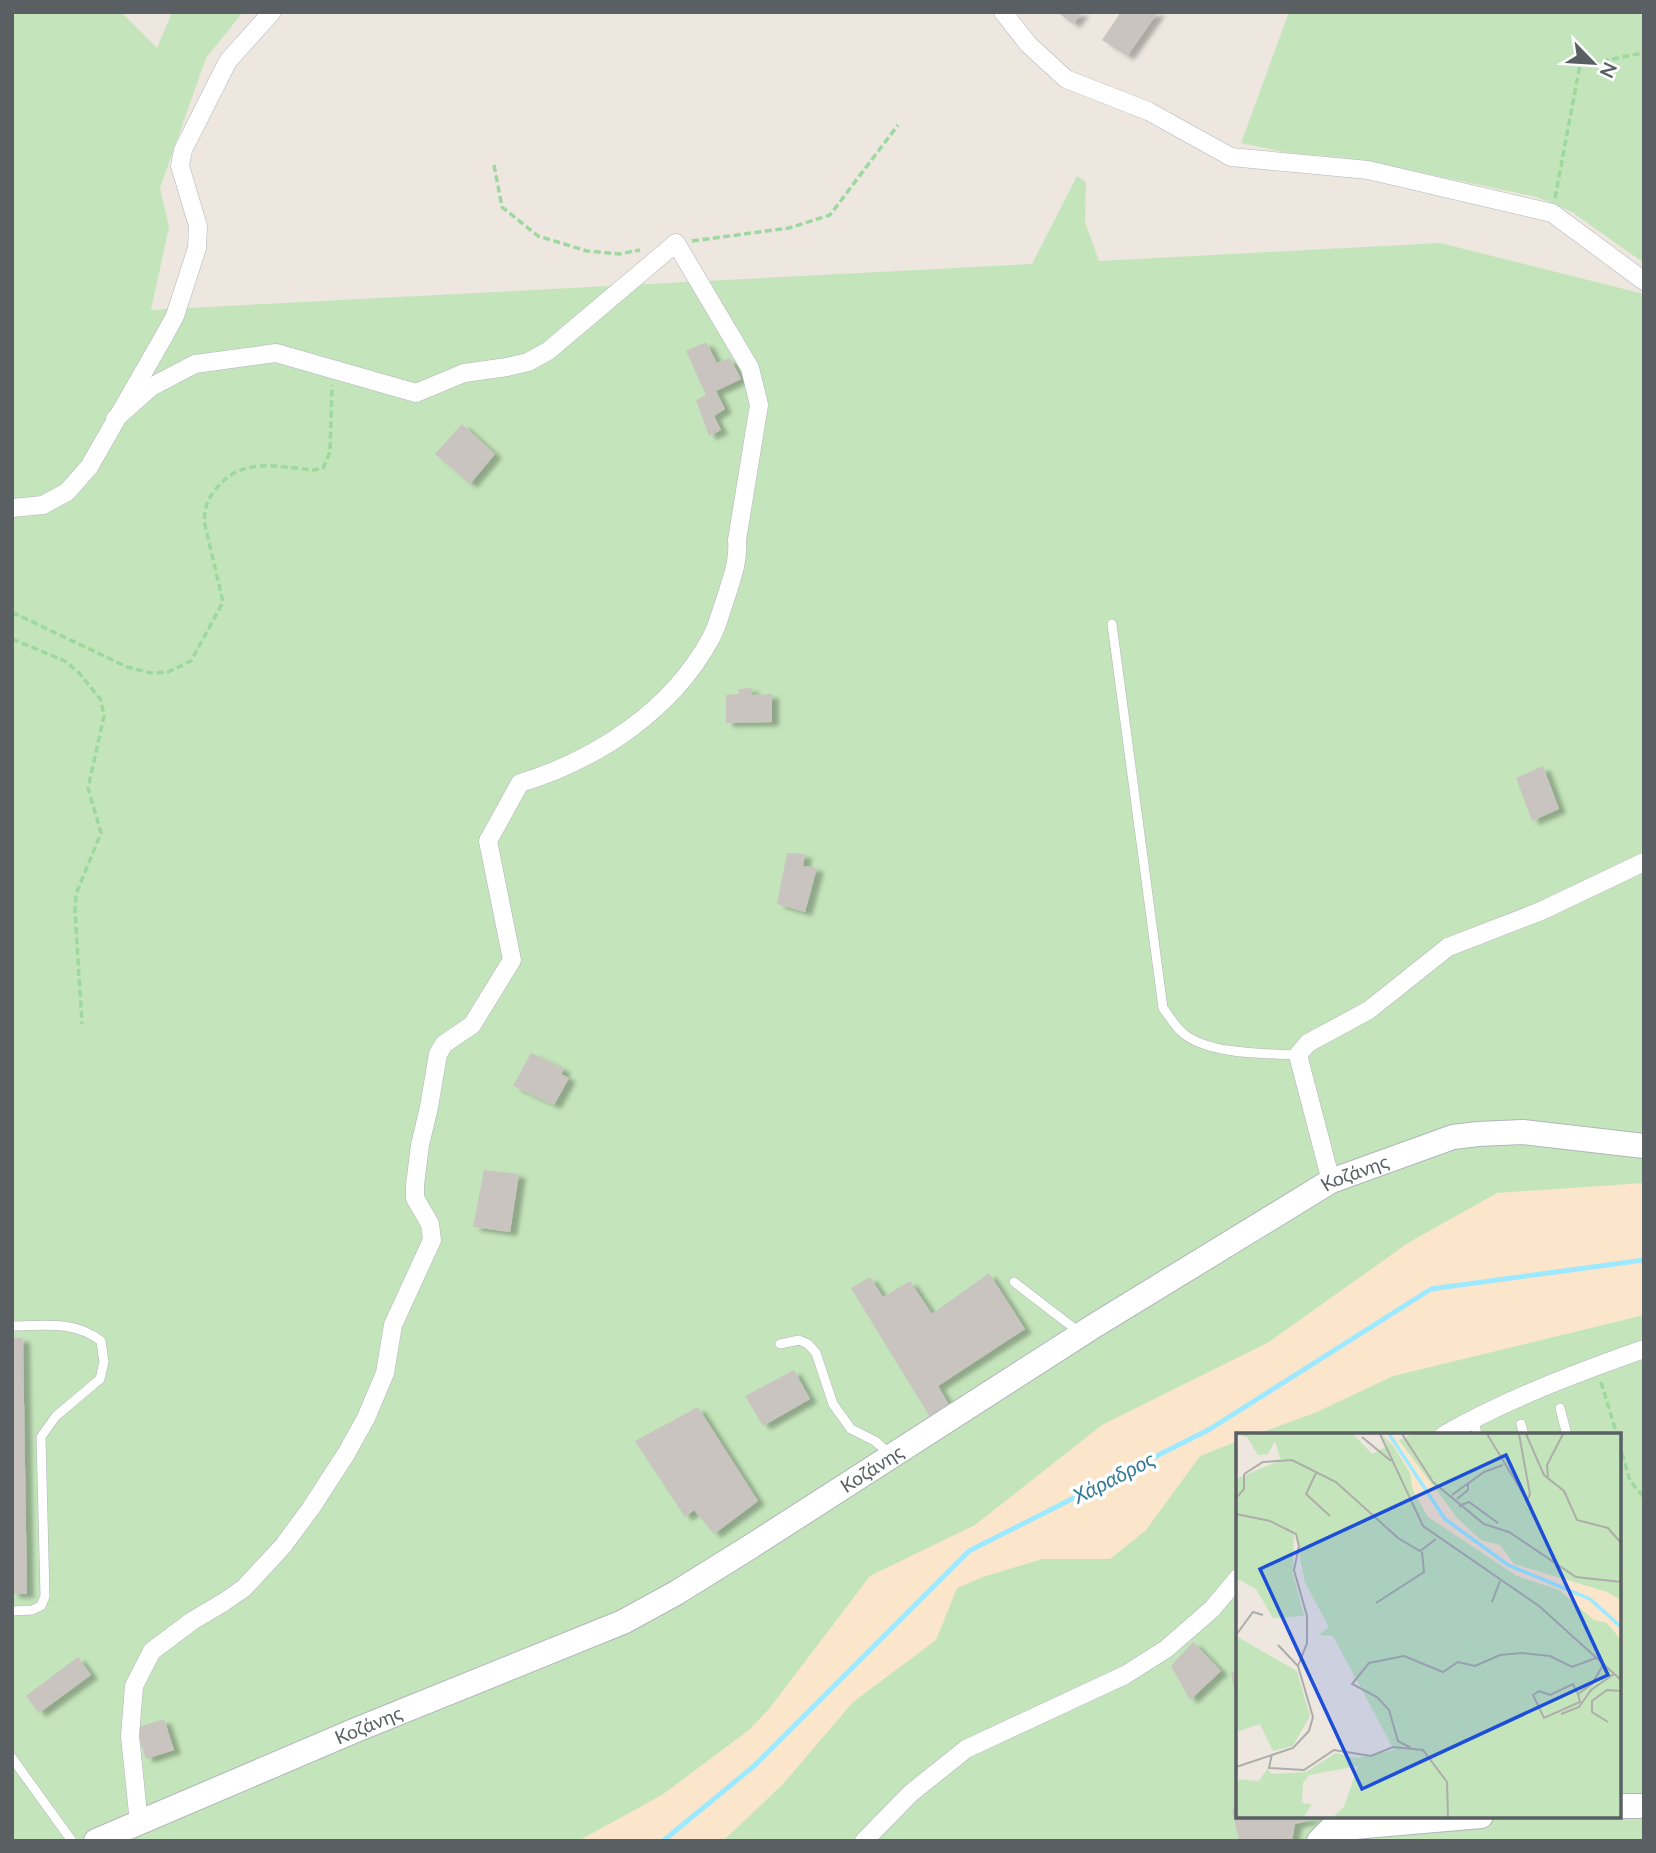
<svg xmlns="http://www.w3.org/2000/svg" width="1656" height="1853" viewBox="0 0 1656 1853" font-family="Lato,sans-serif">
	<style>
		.green { fill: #c4e5bb; fill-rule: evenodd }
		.sand { fill: #fbe6cc }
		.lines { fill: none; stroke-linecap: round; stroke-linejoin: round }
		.stream { stroke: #9de9ff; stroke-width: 5 }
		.building { fill: #c9c4bf; filter: url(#shadow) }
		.lane-casing { stroke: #b1b5b8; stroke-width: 10 }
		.street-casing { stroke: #b1b5b8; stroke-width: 19 }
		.secondary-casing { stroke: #b0b6b9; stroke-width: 26 }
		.path { stroke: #9ed8a1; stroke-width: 3.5; stroke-dasharray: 7 3.5; stroke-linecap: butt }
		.lane { stroke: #fff; stroke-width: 9 }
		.street { stroke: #fff; stroke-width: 18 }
		.secondary { stroke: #fff; stroke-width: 24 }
		.labels { text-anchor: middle; stroke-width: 7; stroke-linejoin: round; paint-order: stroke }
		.street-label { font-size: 19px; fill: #595f62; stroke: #fff }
		.water-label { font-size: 21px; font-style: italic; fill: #327998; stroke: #fff }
		.inset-river { fill: none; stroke: #9de9ff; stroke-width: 3.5 }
		.inset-road { fill: none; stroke: #aeadaa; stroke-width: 2 }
		.view { fill: #1d4ed8; fill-opacity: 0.15; stroke: #1d4ed8; stroke-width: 3.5 }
		.inset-edge { fill: none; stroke: #595f62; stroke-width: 3.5 }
	</style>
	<defs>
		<filter id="shadow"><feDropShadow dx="7" dy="4" stdDeviation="2" flood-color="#0004"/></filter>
	</defs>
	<rect width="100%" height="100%" fill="#ede7e0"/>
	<g class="green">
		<path d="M 12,12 L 121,12 L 157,48 L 172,12 L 243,12 L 206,58 L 160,188 L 169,227 L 151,310 L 1032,264 L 1077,176 L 1086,182 L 1085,222 L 1099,261 L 1440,243 L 1644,294 L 1644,1841 L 12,1841 ZM 1238,1435 L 1619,1435 L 1619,1816 L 1238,1816 Z"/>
		<path d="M 1289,12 L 1644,12 L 1644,263 L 1572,212 L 1537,197 L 1384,165 L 1346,158 L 1288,153 L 1241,143 Z"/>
	</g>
	<path class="sand" d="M 1644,1183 L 1644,1315 L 1393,1376 L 1317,1412 L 1254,1435 L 1238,1435 L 1238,1441 L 1200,1456 L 1146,1530 L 1110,1559 L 1042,1559 L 983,1577 L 957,1588 L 936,1640 L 853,1702 L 783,1784 L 723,1841 L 578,1841 L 662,1795 L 749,1730 L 769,1709 L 870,1576 L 975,1525 L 1102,1425 L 1269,1342 L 1408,1243 L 1497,1193 Z"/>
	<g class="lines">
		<path class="stream" d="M 663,1841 L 754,1766 L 969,1551 L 1210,1429 L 1431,1289 L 1644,1260"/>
	</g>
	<g class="building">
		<path d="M 1057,12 L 1082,12 L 1073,24 Z"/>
		<path d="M 1121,12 L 1158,12 L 1127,56 L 1102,40 Z"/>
		<path d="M 706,342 L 717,363 L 730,358 L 741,379 L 716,391 L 725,409 L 714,416 L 721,430 L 709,436 L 696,400 L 706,395 L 686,351 Z"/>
		<path d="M 462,424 L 495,454 L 470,484 L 435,454 Z"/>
		<path d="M 752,688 L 752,695 L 772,694 L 772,722 L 726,723 L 726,695 L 739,694 L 738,689 Z"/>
		<path d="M 1543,766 L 1559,809 L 1532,821 L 1516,778 Z"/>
		<path d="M 787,853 L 805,854 L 803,866 L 817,868 L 805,912 L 777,904 Z"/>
		<path d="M 531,1053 L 564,1069 L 561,1074 L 569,1078 L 554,1105 L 513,1086 Z"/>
		<path d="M 484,1170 L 519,1174 L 510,1232 L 473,1227 Z"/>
		<path d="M 989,1273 L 1025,1329 L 938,1386 L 952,1410 L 933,1422 L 851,1288 L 870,1277 L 883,1297 L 910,1281 L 932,1314 Z"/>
		<path d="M 12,1338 L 23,1338 L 27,1594 L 12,1594 Z"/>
		<path d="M 794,1370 L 810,1399 L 763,1426 L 745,1396 Z"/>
		<path d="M 698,1407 L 758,1501 L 714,1534 L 694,1510 L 685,1517 L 635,1441 Z"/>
		<path d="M 1193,1642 L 1221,1671 L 1190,1700 L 1171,1666 Z"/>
		<path d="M 78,1657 L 91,1675 L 39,1713 L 26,1696 Z"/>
		<path d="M 1238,1671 L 1238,1703 L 1237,1703 L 1231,1673 Z"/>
		<path d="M 164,1719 L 174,1750 L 146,1759 L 136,1728 Z"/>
		<path d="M 1238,1808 L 1238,1816 L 1322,1817 L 1295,1824 L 1292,1841 L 1239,1841 L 1232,1809 Z"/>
	</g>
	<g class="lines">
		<defs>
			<g id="lane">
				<path d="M 1112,624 L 1163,1008 C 1169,1016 1176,1028 1184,1034 C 1211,1055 1265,1053 1298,1055"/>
				<path d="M 1014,1282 L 1079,1332"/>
				<path d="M 12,1326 C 45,1326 74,1320 101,1341 L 104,1362 L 100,1379 L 56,1416 L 41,1437 L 45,1596 L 41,1606 L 32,1610 L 12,1611"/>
				<path d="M 780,1344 L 799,1340 L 808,1344 L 816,1353 L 833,1404 L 851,1429 L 875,1441 L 891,1455"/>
				<path d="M 1560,1408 L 1567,1435"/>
				<path d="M 1474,1418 L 1477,1435"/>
				<path d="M 1521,1424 L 1524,1435"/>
				<path d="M 12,1758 L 72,1841"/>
			</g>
			<g id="street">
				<path d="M 1003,12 L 1028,44 L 1066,79 L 1148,111 L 1231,157 L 1368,170 L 1552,213 L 1644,281"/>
				<path d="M 115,419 L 151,387 L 195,364 L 276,353 L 416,393 L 464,373 L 507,367 L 528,362 L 548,351 L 676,243 L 750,368 L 759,405 L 737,540 C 739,560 732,578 726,597 C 721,611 718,625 711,638 C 672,710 597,760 520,783 L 488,841 L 512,960 L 472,1025 L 444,1044 L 438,1054 L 429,1107 L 420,1145 L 415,1185 L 415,1198 L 430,1224 L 432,1240 L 393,1325 L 385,1373 L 366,1418 L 346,1454 L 311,1508 L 283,1546 L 244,1588 L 224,1602 L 192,1621 L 152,1651 L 134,1686 L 130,1736 L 139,1823"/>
				<path d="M 12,508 L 43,505 L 67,492 L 89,467 L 163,338 L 175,316 L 197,248 L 198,226 L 180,166 L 183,150 L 228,61 L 272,12"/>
				<path d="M 1331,1181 L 1298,1055 L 1308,1043 L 1369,1010 L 1448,947 L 1541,911 L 1644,862"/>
				<path d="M 1444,1435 C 1507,1399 1576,1373 1644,1349"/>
				<path d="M 864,1841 L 911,1793 L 966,1749 L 1125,1675 L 1166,1649 L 1212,1609 L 1238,1578"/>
			</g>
			<g id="secondary">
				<path d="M 1619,1806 L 1644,1806"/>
				<path id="s1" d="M 96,1841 L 356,1730 L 623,1622 L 676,1593 L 750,1547 L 1094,1326 L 1331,1181 L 1453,1137 L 1478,1134 L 1523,1132 L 1644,1146"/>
				<path d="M 1319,1841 L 1331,1829 L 1481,1816"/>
			</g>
		</defs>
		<use href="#lane" class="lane-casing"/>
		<use href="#street" class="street-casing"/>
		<use href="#secondary" class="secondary-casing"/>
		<g class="path">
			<path d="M 494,165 L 502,207 L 538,236 L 587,251 L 619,254 L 640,250"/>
			<path d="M 1555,198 L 1580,65 L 1644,53"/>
			<path d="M 692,241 L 789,228 L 830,215 L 898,125"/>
			<path d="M 12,615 L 16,614 L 127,667 L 151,673 L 168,672 L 191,661 L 223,602 L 205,525 C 203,511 207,500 216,489 C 241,456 278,467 314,470 L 323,468 L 330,452 L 332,385"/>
			<path d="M 12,639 L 65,661 L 80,674 L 101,700 L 104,716 L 88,788 L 101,833 L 76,894 L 75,911 L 82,1024"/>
			<path d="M 1601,1382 L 1617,1435"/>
			<path d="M 1619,1443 L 1630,1481 L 1644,1497"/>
		</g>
		<use href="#lane" class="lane"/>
		<use href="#street" class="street"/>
		<use href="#secondary" class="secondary"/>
	</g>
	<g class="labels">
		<g class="street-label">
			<text dy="7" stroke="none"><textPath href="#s1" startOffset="1430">Κοζάνης</textPath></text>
			<text dy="7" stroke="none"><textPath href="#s1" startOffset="863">Κοζάνης</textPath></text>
			<text dy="7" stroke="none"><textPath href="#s1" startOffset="296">Κοζάνης</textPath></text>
		</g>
		<g class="water-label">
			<text transform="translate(1114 1478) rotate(-27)" y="7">Χάραδρος</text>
		</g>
	</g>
	<g transform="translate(1236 1433)">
		<rect width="385" height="385" fill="#ede7e0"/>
		<path d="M 0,1 L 117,1 L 136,21 L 151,13 L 146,1 L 155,11 L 176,1 L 385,1 L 385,384 L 97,384 L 108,374 L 122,333 L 73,342 L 67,350 L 66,370 L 76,371 L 68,384 L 0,384 L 0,346 L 23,348 L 31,336 L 36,341 L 70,339 L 100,320 L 121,325 L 158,317 L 97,203 L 83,202 L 93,194 L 69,150 L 58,95 L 57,140 L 68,183 L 37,185 L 20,156 L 0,145 L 0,46 L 45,27 L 39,8 L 32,21 L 22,22 L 11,4 ZM 0,203 L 61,238 L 74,283 L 57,313 L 37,318 L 24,291 L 0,299 Z" fill="#c4e5bb"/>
		<path d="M 150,1 L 158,1 L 222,86 L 245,107 L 264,112 L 278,131 L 371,159 L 385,167 L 385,207 L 371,190 L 358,187 L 323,157 L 281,143 L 192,84 L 177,57 L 174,40 Z" fill="#fbe6cc"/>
		<path class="inset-river" d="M 153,1 L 209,86 L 272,132 L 354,166 L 385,194"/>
		<path class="inset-road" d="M 144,1 L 187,93 L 303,173 L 385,247M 166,1 L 197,49 L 248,91 L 273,99 L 340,144 L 385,149M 251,1 L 291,67 L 294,61 L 283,1M 290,1 L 308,42 L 328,58 L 341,87 L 372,95 L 385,110M 126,4 L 155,28M 80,40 L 70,61 L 94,83M 8,41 L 27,29 L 56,27 L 100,49 L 162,105 L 184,118 L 200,106M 312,44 L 311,32 L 327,1M 216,62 L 248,39 L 267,32M 0,65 L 8,56 L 8,41M 221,66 L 232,57 L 232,50M 223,73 L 233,69 L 262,90M 0,81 L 34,88 L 60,101 L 63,113 L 58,137 L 71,183 L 71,210 L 62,233 L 77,284 L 73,298 L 57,315 L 0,334M 256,169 L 264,148M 140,170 L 188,139 L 186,119M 0,202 L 17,179 L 27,182M 42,212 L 62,233M 342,261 L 344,269 L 308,285 L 297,262 L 303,258 L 314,262 L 337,251 L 342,261 L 356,251 L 367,232M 325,281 L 343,274 L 355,257 L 378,241M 372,289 L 356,279 L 356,268 L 371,257 L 385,258M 175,315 L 162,308 L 153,277 L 141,264 L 116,251 L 133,230 L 168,223 L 207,239 L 222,229 L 239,233 L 264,222 L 286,220 L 314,223 L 336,234 L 360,225M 36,321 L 33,335 L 68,337 L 98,317 L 135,323 L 157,314 L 187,317 L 211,349 L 212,384"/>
		<path class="view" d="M 270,22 L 372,242 L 126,356 L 24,136 Z"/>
		<rect width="385" height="385" class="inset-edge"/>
	</g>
	<rect width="1656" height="1853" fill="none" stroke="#595f62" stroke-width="28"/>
	<g transform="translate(1593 63) rotate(115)" stroke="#ffffff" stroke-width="5" paint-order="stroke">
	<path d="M0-5L12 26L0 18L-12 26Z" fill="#595f62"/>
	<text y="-10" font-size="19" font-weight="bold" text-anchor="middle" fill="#595f62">N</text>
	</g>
</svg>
